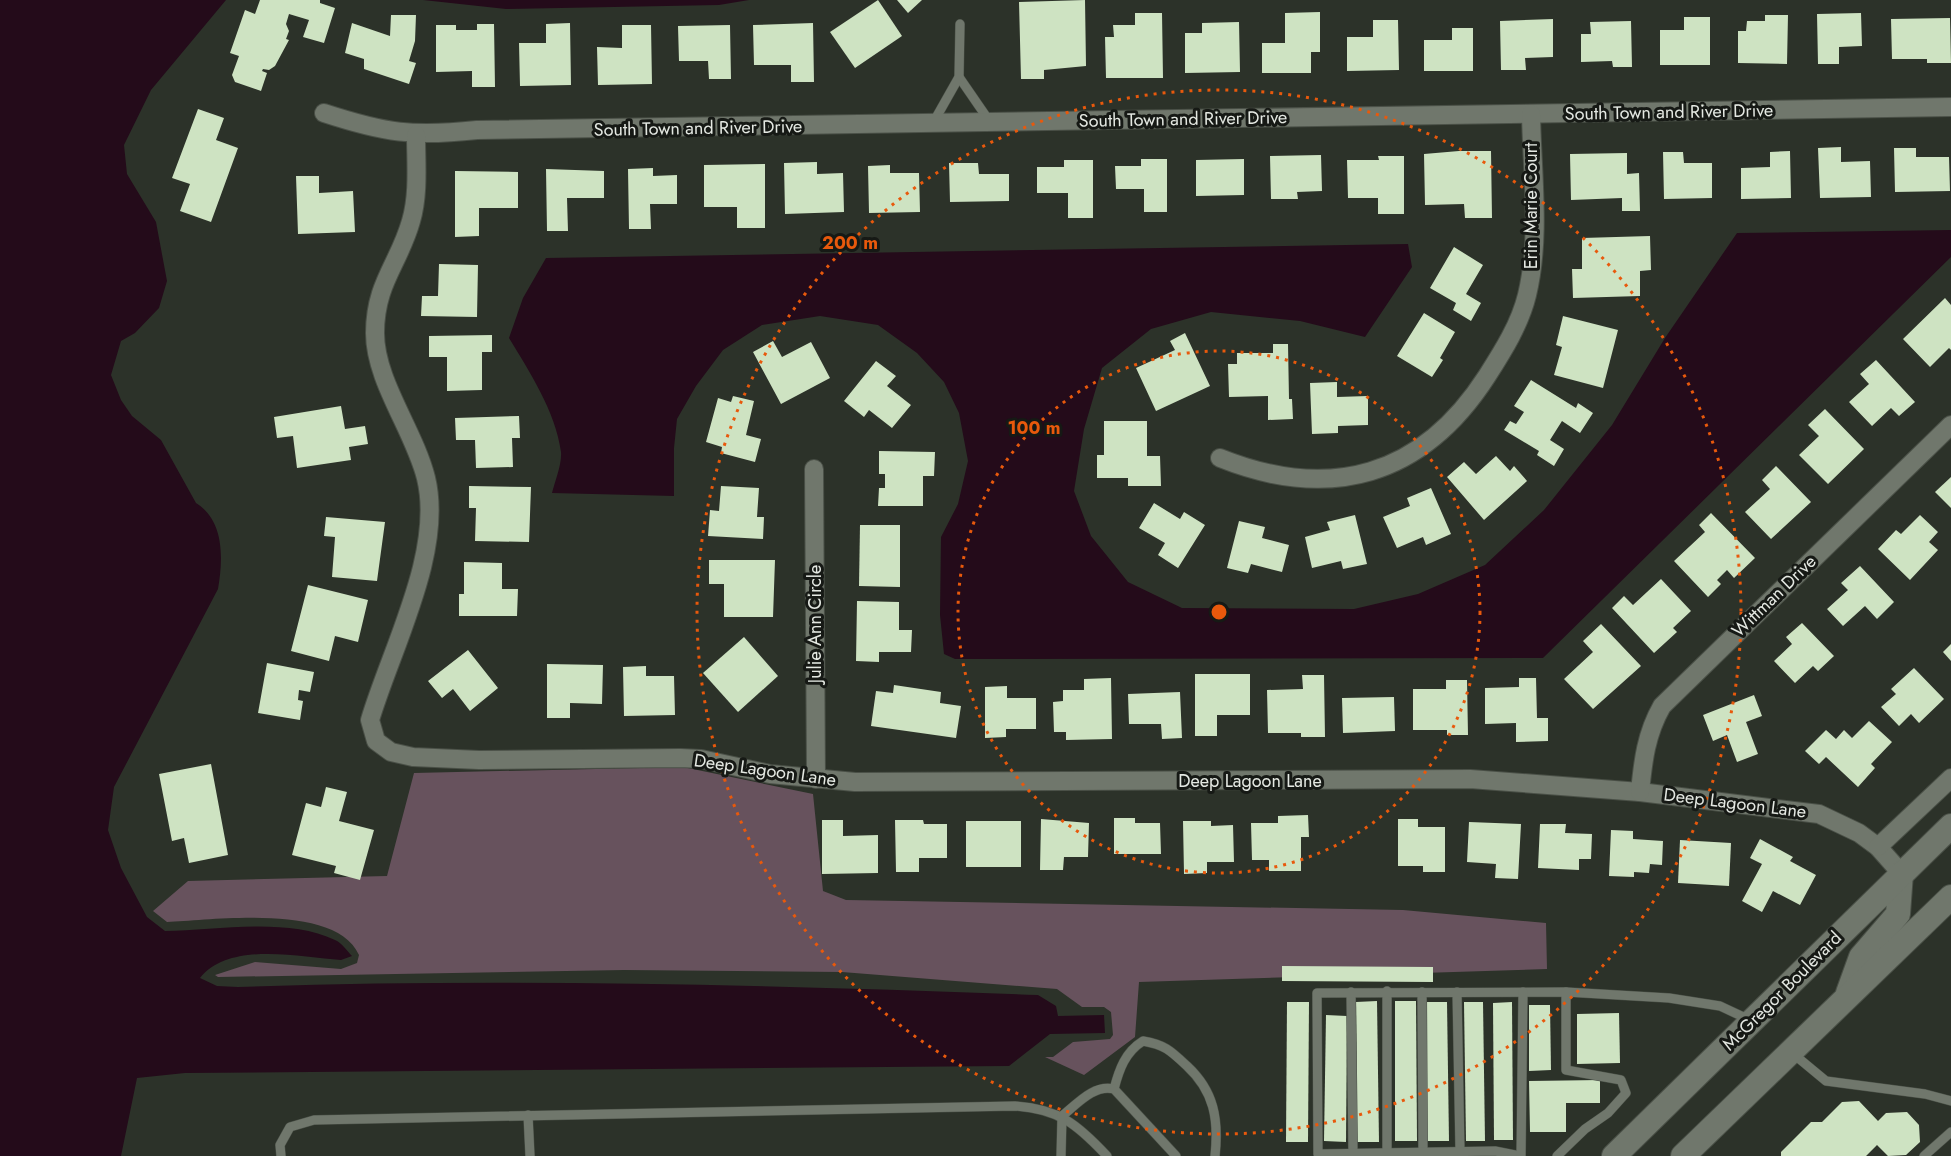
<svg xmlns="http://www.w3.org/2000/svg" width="1951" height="1156" viewBox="0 0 1951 1156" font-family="Jost,sans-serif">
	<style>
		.green { fill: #67525d }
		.water { fill: #240b1a }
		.building { fill: #cee3c2 }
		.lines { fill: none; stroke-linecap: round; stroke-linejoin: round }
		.lane-casing { stroke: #4a5047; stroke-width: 10 }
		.street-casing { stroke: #4a5047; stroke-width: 20 }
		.secondary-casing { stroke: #4a5047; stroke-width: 26 }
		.lane { stroke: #70776c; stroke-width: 9 }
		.street { stroke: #70776c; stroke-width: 18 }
		.secondary { stroke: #70776c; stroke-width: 24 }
		.ring { fill: none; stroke: #e8590c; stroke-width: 3; stroke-dasharray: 3 6 }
		.labels { text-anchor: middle; stroke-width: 6; stroke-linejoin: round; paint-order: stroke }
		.street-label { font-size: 18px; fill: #e4e8e2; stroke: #161915 }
		.centre { fill: #e8590c; stroke: #161915; stroke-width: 3 }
		.ring-label { font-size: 18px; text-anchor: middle; font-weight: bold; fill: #e8590c; stroke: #161915; stroke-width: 6; stroke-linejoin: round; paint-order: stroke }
	</style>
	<rect width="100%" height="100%" fill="#2c3229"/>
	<path class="green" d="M 683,767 L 813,794 L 823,891 L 846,900 L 1403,910 L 1546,923 L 1547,969 L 1139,982 L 1135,1037 L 1084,1075 L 1045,1057 L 1053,1057 L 1073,1042 L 1110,1039 L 1113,1035 L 1111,1012 L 1104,1007 L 1082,1007 L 1057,989 L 842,972 L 624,970 L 218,977 L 215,975 L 255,962 L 341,969 L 357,963 L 359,955 C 336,903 214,920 167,922 L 153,911 L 188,881 L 387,876 L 414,773 Z"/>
	<g class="water">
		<path d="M 0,0 L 226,0 L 151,90 L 124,145 L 127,174 L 156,222 L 167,281 L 159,308 L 135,333 L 121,341 L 111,375 L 121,400 L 132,416 L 161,440 L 196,503 C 225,521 223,560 218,589 L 114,787 L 108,830 L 121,868 L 147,917 L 165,931 C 216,930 288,917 335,940 C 342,943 347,951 352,956 L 341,960 C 299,957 230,941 200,978 L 217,986 L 238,987 C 505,978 771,985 1038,995 L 1056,1006 L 1058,1016 L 1104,1015 L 1105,1033 L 1050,1034 L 1009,1066 L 185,1073 L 137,1078 L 121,1156 L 0,1156 Z"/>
		<path d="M 423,0 L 749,0 L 719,5 L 506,9 Z"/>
		<path d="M 1951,230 L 1951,257 L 1543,658 L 955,659 L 944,654 L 940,615 L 941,537 L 958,504 L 968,461 L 959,413 L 944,382 L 917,353 L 878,325 L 820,316 L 762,325 L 723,350 L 696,386 L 677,419 L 674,448 L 674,496 L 552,493 C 555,481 562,464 561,452 C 556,412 529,371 509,338 L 523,298 L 546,258 L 1408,244 L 1412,267 L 1365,337 L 1300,321 L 1211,312 L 1151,329 L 1102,368 L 1084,429 L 1074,491 L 1091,536 L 1128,582 L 1182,608 L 1354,609 L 1418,594 L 1485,565 L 1544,510 L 1612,425 L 1665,338 L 1737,233 Z"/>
	</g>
	<g class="building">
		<path d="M 260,0 L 320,0 L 320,3 L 335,8 L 324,43 L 303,37 L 309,20 L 289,14 L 286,24 L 289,31 L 286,39 L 289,40 L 275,66 L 269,70 L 263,69 L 262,71 L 267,73 L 261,91 L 235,82 L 232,75 L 239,56 L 230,53 L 245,10 L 255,14 Z"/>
		<path d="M 878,0 L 902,36 L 855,68 L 830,32 Z"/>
		<path d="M 897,0 L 922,0 L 908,13 Z"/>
		<path d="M 1085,0 L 1086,66 L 1044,70 L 1044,79 L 1021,79 L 1019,2 Z"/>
		<path d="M 1320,12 L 1320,52 L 1311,52 L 1311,73 L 1262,73 L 1262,43 L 1285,43 L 1285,13 Z"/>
		<path d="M 1135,13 L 1162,13 L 1163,78 L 1106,78 L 1105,37 L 1114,37 L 1113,25 L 1135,25 Z"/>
		<path d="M 1861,13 L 1862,46 L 1839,47 L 1839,64 L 1818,64 L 1817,14 Z"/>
		<path d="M 391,15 L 416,15 L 415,41 L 409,61 L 416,63 L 409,84 L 364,69 L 364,59 L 345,53 L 352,23 L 390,36 Z"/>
		<path d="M 1765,15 L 1788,15 L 1787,64 L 1738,63 L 1738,31 L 1746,31 L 1747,21 L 1765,21 Z"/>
		<path d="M 1684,17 L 1710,17 L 1710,65 L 1660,65 L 1660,30 L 1684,30 Z"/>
		<path d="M 1950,18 L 1951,63 L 1927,63 L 1927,59 L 1892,59 L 1891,19 Z"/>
		<path d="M 1553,19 L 1553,57 L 1525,58 L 1526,70 L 1501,70 L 1500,21 Z"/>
		<path d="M 1373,20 L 1398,20 L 1399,70 L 1347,71 L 1347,37 L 1373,37 Z"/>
		<path d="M 1631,21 L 1632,67 L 1613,67 L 1612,61 L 1581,62 L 1581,34 L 1591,34 L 1590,22 Z"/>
		<path d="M 1239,22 L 1240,72 L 1185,73 L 1185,33 L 1202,33 L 1202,23 Z"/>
		<path d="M 570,23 L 571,85 L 520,86 L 519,43 L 546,43 L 546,24 Z"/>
		<path d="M 813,23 L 814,82 L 791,82 L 791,65 L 754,65 L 753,25 Z"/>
		<path d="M 477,24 L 494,24 L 495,87 L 472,87 L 472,71 L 436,72 L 436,25 L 456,25 L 456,30 L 477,30 Z"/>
		<path d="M 622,25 L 651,25 L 652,84 L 598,85 L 597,47 L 622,48 Z"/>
		<path d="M 730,25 L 731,79 L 709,79 L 708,61 L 679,61 L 678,26 Z"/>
		<path d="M 1452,28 L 1473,28 L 1473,71 L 1424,71 L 1424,40 L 1452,40 Z"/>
		<path d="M 198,109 L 224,118 L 216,140 L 238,148 L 211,222 L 180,211 L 190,184 L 172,178 Z"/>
		<path d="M 1841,147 L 1841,162 L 1870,161 L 1871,197 L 1820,198 L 1818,148 Z"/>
		<path d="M 1894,148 L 1916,148 L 1916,157 L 1949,157 L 1950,191 L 1895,192 Z"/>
		<path d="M 1459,151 L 1491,151 L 1492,218 L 1465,218 L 1464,204 L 1425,205 L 1424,154 Z"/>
		<path d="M 1790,151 L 1791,198 L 1741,199 L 1741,168 L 1770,167 L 1770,152 Z"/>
		<path d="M 1663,152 L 1683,152 L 1684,163 L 1712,163 L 1712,198 L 1664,199 Z"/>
		<path d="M 1627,153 L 1627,174 L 1639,173 L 1640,211 L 1622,211 L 1622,198 L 1571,200 L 1570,154 Z"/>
		<path d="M 1321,155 L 1322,191 L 1297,192 L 1298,199 L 1271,199 L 1270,156 Z"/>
		<path d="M 1378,156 L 1404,156 L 1404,214 L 1378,214 L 1378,198 L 1348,198 L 1347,160 L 1379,160 Z"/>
		<path d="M 1141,159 L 1167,159 L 1167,212 L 1144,212 L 1144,189 L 1116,189 L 1115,166 L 1141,166 Z"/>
		<path d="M 1244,159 L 1244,195 L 1196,196 L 1196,160 Z"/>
		<path d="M 1064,160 L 1093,160 L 1093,218 L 1068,218 L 1068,193 L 1037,193 L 1037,167 L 1064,167 Z"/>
		<path d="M 817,162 L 817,174 L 843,173 L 844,212 L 785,214 L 784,163 Z"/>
		<path d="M 949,163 L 978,163 L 979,174 L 1009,174 L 1009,201 L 950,202 Z"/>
		<path d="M 765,164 L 765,228 L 737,228 L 737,207 L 704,207 L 704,165 Z"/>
		<path d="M 890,165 L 890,173 L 919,173 L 920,212 L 869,213 L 868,166 Z"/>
		<path d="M 653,168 L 653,176 L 677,175 L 677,204 L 650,204 L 651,229 L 629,229 L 628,169 Z"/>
		<path d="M 546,169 L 604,171 L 604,198 L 567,198 L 568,231 L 547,231 Z"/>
		<path d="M 455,171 L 518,172 L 518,208 L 479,208 L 479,236 L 455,237 Z"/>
		<path d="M 296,176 L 319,176 L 319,193 L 353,191 L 355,232 L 298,234 Z"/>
		<path d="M 1650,236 L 1651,270 L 1640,271 L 1640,296 L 1573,298 L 1572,269 L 1582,269 L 1582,238 Z"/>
		<path d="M 1454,247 L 1483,265 L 1466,294 L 1481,303 L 1471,321 L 1453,310 L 1456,303 L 1430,288 Z"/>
		<path d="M 439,264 L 478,265 L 477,317 L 421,316 L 422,296 L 438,296 Z"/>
		<path d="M 1945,298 L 1951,305 L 1951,350 L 1949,348 L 1930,367 L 1903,339 Z"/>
		<path d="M 1424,313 L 1455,332 L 1440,358 L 1443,360 L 1432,377 L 1397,356 Z"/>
		<path d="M 1563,316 L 1618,330 L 1603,388 L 1554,375 L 1562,347 L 1556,345 Z"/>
		<path d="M 1185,333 L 1210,386 L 1156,411 L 1136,368 L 1175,350 L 1170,341 Z"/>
		<path d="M 492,335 L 492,352 L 482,352 L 482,390 L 447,391 L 447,357 L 429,357 L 429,336 Z"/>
		<path d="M 773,341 L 782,357 L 811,342 L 830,378 L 781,404 L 753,352 Z"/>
		<path d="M 1273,344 L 1288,344 L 1289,399 L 1292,399 L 1293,419 L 1268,420 L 1268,396 L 1229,397 L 1228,364 L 1237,364 L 1237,353 L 1273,353 Z"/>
		<path d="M 1876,360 L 1915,402 L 1899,416 L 1891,408 L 1872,426 L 1849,402 L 1869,384 L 1860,374 Z"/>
		<path d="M 876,361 L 896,376 L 887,386 L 911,405 L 892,428 L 869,410 L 864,417 L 844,401 Z"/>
		<path d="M 1531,380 L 1576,408 L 1578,403 L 1593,413 L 1580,433 L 1562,421 L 1550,440 L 1564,449 L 1554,466 L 1537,455 L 1539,451 L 1504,430 L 1510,421 L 1516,424 L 1524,412 L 1514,406 Z"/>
		<path d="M 1337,382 L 1337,397 L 1368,396 L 1368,425 L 1338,426 L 1338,433 L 1312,434 L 1310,383 Z"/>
		<path d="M 733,396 L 754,401 L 746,435 L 761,439 L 755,462 L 721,453 L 722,447 L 706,442 L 718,398 L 731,402 Z"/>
		<path d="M 341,406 L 345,429 L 365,426 L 368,444 L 349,447 L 351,460 L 297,468 L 293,436 L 277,438 L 274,417 Z"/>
		<path d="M 1825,409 L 1864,449 L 1828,484 L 1799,455 L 1819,436 L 1808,425 Z"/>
		<path d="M 519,416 L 520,438 L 512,438 L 513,467 L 476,468 L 475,440 L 456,440 L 455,418 Z"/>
		<path d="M 1104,421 L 1147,421 L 1147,456 L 1160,456 L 1161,486 L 1128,486 L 1128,478 L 1097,478 L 1097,455 L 1104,455 Z"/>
		<path d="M 879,451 L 935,452 L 934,476 L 923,476 L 923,506 L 878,506 L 879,488 L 885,488 L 885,474 L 879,474 Z"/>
		<path d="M 1496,456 L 1510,471 L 1514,466 L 1527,481 L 1484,520 L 1447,477 L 1464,462 L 1476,474 Z"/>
		<path d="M 1776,466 L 1811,502 L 1771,539 L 1745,512 L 1770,489 L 1762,480 Z"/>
		<path d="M 1951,477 L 1951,508 L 1935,492 Z"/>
		<path d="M 469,486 L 531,487 L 529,542 L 475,541 L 476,508 L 469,508 Z"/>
		<path d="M 721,486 L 759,488 L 757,517 L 764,517 L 763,539 L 708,536 L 710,510 L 719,511 Z"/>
		<path d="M 1431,488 L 1451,534 L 1426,545 L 1423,537 L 1397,548 L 1383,517 L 1410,506 L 1407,498 Z"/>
		<path d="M 1154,503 L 1180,519 L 1184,512 L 1205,525 L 1178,568 L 1158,555 L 1165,543 L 1139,528 Z"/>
		<path d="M 1711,513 L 1755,558 L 1734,578 L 1727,570 L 1717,580 L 1721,584 L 1708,597 L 1674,561 L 1705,532 L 1699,525 Z"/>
		<path d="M 1355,515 L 1367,564 L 1343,569 L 1341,561 L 1312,568 L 1305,537 L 1330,530 L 1327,522 Z"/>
		<path d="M 1920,515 L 1938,532 L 1929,542 L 1938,550 L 1910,580 L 1878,549 L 1896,530 L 1901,534 Z"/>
		<path d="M 326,517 L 385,522 L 377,581 L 332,577 L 335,537 L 324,536 Z"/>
		<path d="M 1239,521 L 1265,527 L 1262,538 L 1289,545 L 1282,572 L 1251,564 L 1248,573 L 1227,568 Z"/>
		<path d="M 860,525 L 900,525 L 900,587 L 859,586 Z"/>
		<path d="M 709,560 L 775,560 L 773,617 L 724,617 L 724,584 L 709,584 Z"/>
		<path d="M 464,562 L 502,563 L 502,589 L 518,589 L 517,616 L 459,616 L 459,594 L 464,594 Z"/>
		<path d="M 1860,566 L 1894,602 L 1877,619 L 1865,606 L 1843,626 L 1827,609 L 1848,590 L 1841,583 Z"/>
		<path d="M 1661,579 L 1691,611 L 1673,628 L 1677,632 L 1654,653 L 1612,608 L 1624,596 L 1633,605 Z"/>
		<path d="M 308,585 L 368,600 L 358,642 L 335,636 L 329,661 L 291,651 Z"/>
		<path d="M 857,601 L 899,602 L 899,630 L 912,630 L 911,652 L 879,652 L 879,662 L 856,661 Z"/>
		<path d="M 1802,623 L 1834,656 L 1818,671 L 1813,666 L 1795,683 L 1774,661 L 1792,644 L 1786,637 Z"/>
		<path d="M 1601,624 L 1641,666 L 1593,709 L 1564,679 L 1593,652 L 1583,641 Z"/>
		<path d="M 744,637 L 778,676 L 738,712 L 703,673 Z"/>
		<path d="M 1951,644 L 1951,661 L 1943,652 Z"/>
		<path d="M 468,650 L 498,688 L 470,711 L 453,689 L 442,698 L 428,681 Z"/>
		<path d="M 267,663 L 314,672 L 310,692 L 299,690 L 298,700 L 303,701 L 300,720 L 258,713 Z"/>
		<path d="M 547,664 L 603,665 L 602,704 L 570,703 L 570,718 L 547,718 Z"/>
		<path d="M 646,666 L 646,676 L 674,676 L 675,715 L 624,716 L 623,667 Z"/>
		<path d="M 1914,668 L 1944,699 L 1919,723 L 1911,714 L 1899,726 L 1881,707 L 1896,694 L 1891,689 Z"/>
		<path d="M 1195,674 L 1250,674 L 1250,715 L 1217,715 L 1217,736 L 1195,736 Z"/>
		<path d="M 1302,675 L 1324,675 L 1325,737 L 1301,737 L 1301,733 L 1268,733 L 1267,690 L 1303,689 Z"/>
		<path d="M 1111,678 L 1112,739 L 1066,740 L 1066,732 L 1054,732 L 1053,702 L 1063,701 L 1063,690 L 1084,690 L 1084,679 Z"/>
		<path d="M 1519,678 L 1536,678 L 1537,718 L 1548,718 L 1548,741 L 1516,742 L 1516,723 L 1485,724 L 1485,688 L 1519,687 Z"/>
		<path d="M 1446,680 L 1467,680 L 1468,735 L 1447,735 L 1447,730 L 1413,730 L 1413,689 L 1446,689 Z"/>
		<path d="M 894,685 L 941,692 L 940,703 L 961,706 L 956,738 L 871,726 L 876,691 L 893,693 Z"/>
		<path d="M 1007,686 L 1007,698 L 1036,698 L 1036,729 L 1006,729 L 1006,737 L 985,738 L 985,687 Z"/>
		<path d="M 1180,692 L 1182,738 L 1162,739 L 1161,724 L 1129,724 L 1128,694 Z"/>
		<path d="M 1754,695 L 1762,716 L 1746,722 L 1758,754 L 1737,762 L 1727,735 L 1713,741 L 1703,715 Z"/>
		<path d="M 1394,697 L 1395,731 L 1343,733 L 1342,698 Z"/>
		<path d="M 1869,721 L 1892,742 L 1871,764 L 1875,768 L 1858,787 L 1826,757 L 1819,764 L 1805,751 L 1826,730 L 1836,739 L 1844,730 L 1852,738 Z"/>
		<path d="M 211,764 L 228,855 L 189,863 L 184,838 L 172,841 L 159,774 Z"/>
		<path d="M 326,787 L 347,792 L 339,821 L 374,830 L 360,880 L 334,873 L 336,866 L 292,855 L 306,803 L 321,807 Z"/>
		<path d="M 1308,815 L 1309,837 L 1301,837 L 1301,871 L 1269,871 L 1269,860 L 1252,860 L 1251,823 L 1278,823 L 1278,816 Z"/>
		<path d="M 1114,818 L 1135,818 L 1135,823 L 1160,823 L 1161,854 L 1114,854 Z"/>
		<path d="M 1041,819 L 1089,823 L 1088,857 L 1064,857 L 1063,870 L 1040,870 Z"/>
		<path d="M 1398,819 L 1418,819 L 1418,827 L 1445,827 L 1445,872 L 1423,872 L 1423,866 L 1398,866 Z"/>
		<path d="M 822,820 L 843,820 L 843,836 L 878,835 L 878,873 L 822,874 Z"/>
		<path d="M 895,820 L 923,820 L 924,824 L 947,824 L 947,858 L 919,858 L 919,872 L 896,872 Z"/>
		<rect x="966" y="821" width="55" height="46"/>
		<path d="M 1183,821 L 1211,821 L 1211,826 L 1233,825 L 1234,862 L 1207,862 L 1207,873 L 1184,874 Z"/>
		<path d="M 1469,822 L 1521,824 L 1518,879 L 1495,878 L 1496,864 L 1467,862 Z"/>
		<path d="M 1540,824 L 1566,824 L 1565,833 L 1592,834 L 1591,859 L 1579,859 L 1579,870 L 1538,868 Z"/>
		<path d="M 1611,830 L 1633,831 L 1633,839 L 1663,841 L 1662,865 L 1650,864 L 1649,873 L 1634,872 L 1634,877 L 1609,876 Z"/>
		<path d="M 1760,839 L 1793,857 L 1790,861 L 1816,875 L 1800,905 L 1773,891 L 1762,912 L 1742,901 L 1762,864 L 1750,858 Z"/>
		<path d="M 1680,840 L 1731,843 L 1729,886 L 1678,883 Z"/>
		<path d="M 1282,966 L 1433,967 L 1433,982 L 1282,981 Z"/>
		<path d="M 1377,1001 L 1379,1142 L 1357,1142 L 1356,1002 Z"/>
		<path d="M 1395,1001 L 1416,1001 L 1417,1141 L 1395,1141 Z"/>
		<path d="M 1287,1002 L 1309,1002 L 1308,1142 L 1286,1142 Z"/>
		<path d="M 1426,1002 L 1447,1002 L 1449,1141 L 1427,1141 Z"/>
		<path d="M 1464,1002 L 1483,1002 L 1485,1141 L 1466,1141 Z"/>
		<path d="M 1512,1002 L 1513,1140 L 1494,1140 L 1493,1003 Z"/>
		<path d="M 1529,1005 L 1550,1005 L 1551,1070 L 1529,1071 Z"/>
		<path d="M 1619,1013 L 1620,1063 L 1577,1064 L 1577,1014 Z"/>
		<path d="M 1326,1015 L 1347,1016 L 1346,1142 L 1324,1141 Z"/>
		<path d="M 1600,1080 L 1600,1103 L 1566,1103 L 1566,1132 L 1530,1132 L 1529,1081 Z"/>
		<path d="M 1859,1101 L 1878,1121 L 1886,1113 L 1907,1112 L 1919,1125 L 1920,1142 L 1906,1155 L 1888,1156 L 1877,1145 L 1866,1156 L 1781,1156 L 1781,1152 L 1811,1122 L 1822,1122 L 1842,1102 Z"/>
	</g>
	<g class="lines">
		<defs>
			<g id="lane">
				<path d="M 959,77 L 990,122"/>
				<path d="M 933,123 L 959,77 L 960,24"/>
				<path d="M 1387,991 L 1387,1153"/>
				<path d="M 1351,992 L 1353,1154"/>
				<path d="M 1422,992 L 1423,1152"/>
				<path d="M 1457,992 L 1460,1151"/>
				<path d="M 1791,1052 L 1826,1081 L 1925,1094 L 1951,1101"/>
				<path d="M 1114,1089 C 1119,1070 1125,1052 1143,1041 C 1165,1045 1170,1050 1187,1066 C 1214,1091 1219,1119 1215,1156"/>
				<path d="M 528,1115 L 530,1156"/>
				<path d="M 281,1156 L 280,1145 L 290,1127 L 314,1120 L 1015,1106 C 1059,1109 1077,1124 1107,1156"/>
				<path d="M 1061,1156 L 1062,1116 C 1077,1104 1094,1084 1114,1089 L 1176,1156"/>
				<path d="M 1520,1156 L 1495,1151 L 1318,1154 L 1317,993 L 1566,992 L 1669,998 L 1720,1006 L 1750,1020"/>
				<path d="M 1521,1156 L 1523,992"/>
				<path d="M 1557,1156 L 1585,1129 L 1608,1113 L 1626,1093 L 1621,1080 L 1566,1070 L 1566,992"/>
				<path d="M 1924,1156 L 1951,1132"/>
			</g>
			<g id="street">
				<path d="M 324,113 C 385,133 413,137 477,130 L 1951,107"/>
				<path d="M 416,135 C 416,163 419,194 411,221 C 399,264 375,283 375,333 C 375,381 414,430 426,478 C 444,552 391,649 370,720 L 376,741 L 391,752 L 413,757 L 479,760 L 680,758 L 701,759 L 770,774 L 855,782 L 1470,779 L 1640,792 L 1819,814 L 1859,833 L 1878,847 L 1901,873"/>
				<path d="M 1220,458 C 1330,502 1422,477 1487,376 C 1503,351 1520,324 1527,295 C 1541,237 1532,173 1531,114"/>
				<path d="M 814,469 L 816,779"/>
				<path d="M 1640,792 C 1643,761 1646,734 1662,706 L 1951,425"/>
				<path d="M 1878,847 L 1951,778"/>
			</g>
			<g id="secondary">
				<path d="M 1848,993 L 1861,957 L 1898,914 L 1901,873"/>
				<path d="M 1614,1156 L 1951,826"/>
				<path d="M 1683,1156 L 1951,897"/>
			</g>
		</defs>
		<use href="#lane" class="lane-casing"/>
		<use href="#street" class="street-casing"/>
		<use href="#secondary" class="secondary-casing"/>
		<use href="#lane" class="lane"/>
		<use href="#street" class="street"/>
		<use href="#secondary" class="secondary"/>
	</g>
	<g class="ring">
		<circle cx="1219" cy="612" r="261"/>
		<circle cx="1219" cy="612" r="522"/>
	</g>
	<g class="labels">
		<g class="street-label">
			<text transform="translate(1669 112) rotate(-1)" y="6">South Town and River Drive</text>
			<text transform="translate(1183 119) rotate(-1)" y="6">South Town and River Drive</text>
			<text transform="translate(698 128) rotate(-1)" y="6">South Town and River Drive</text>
			<text transform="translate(1531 206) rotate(-90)" y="6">Erin Marie Court</text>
			<text transform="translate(1774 596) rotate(-44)" y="6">Wittman Drive</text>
			<text transform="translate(815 624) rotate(-90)" y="6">Julie Ann Circle</text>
			<text transform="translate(765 770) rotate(8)" y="6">Deep Lagoon Lane</text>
			<text x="1250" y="787">Deep Lagoon Lane</text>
			<text transform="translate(1735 803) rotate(7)" y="6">Deep Lagoon Lane</text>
			<text transform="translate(1782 991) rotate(-45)" y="6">McGregor Boulevard</text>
		</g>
	</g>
	<circle cx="1219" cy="612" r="9" class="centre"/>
	<g class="ring-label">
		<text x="850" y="249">200 m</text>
		<text x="1034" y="434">100 m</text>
	</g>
</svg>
